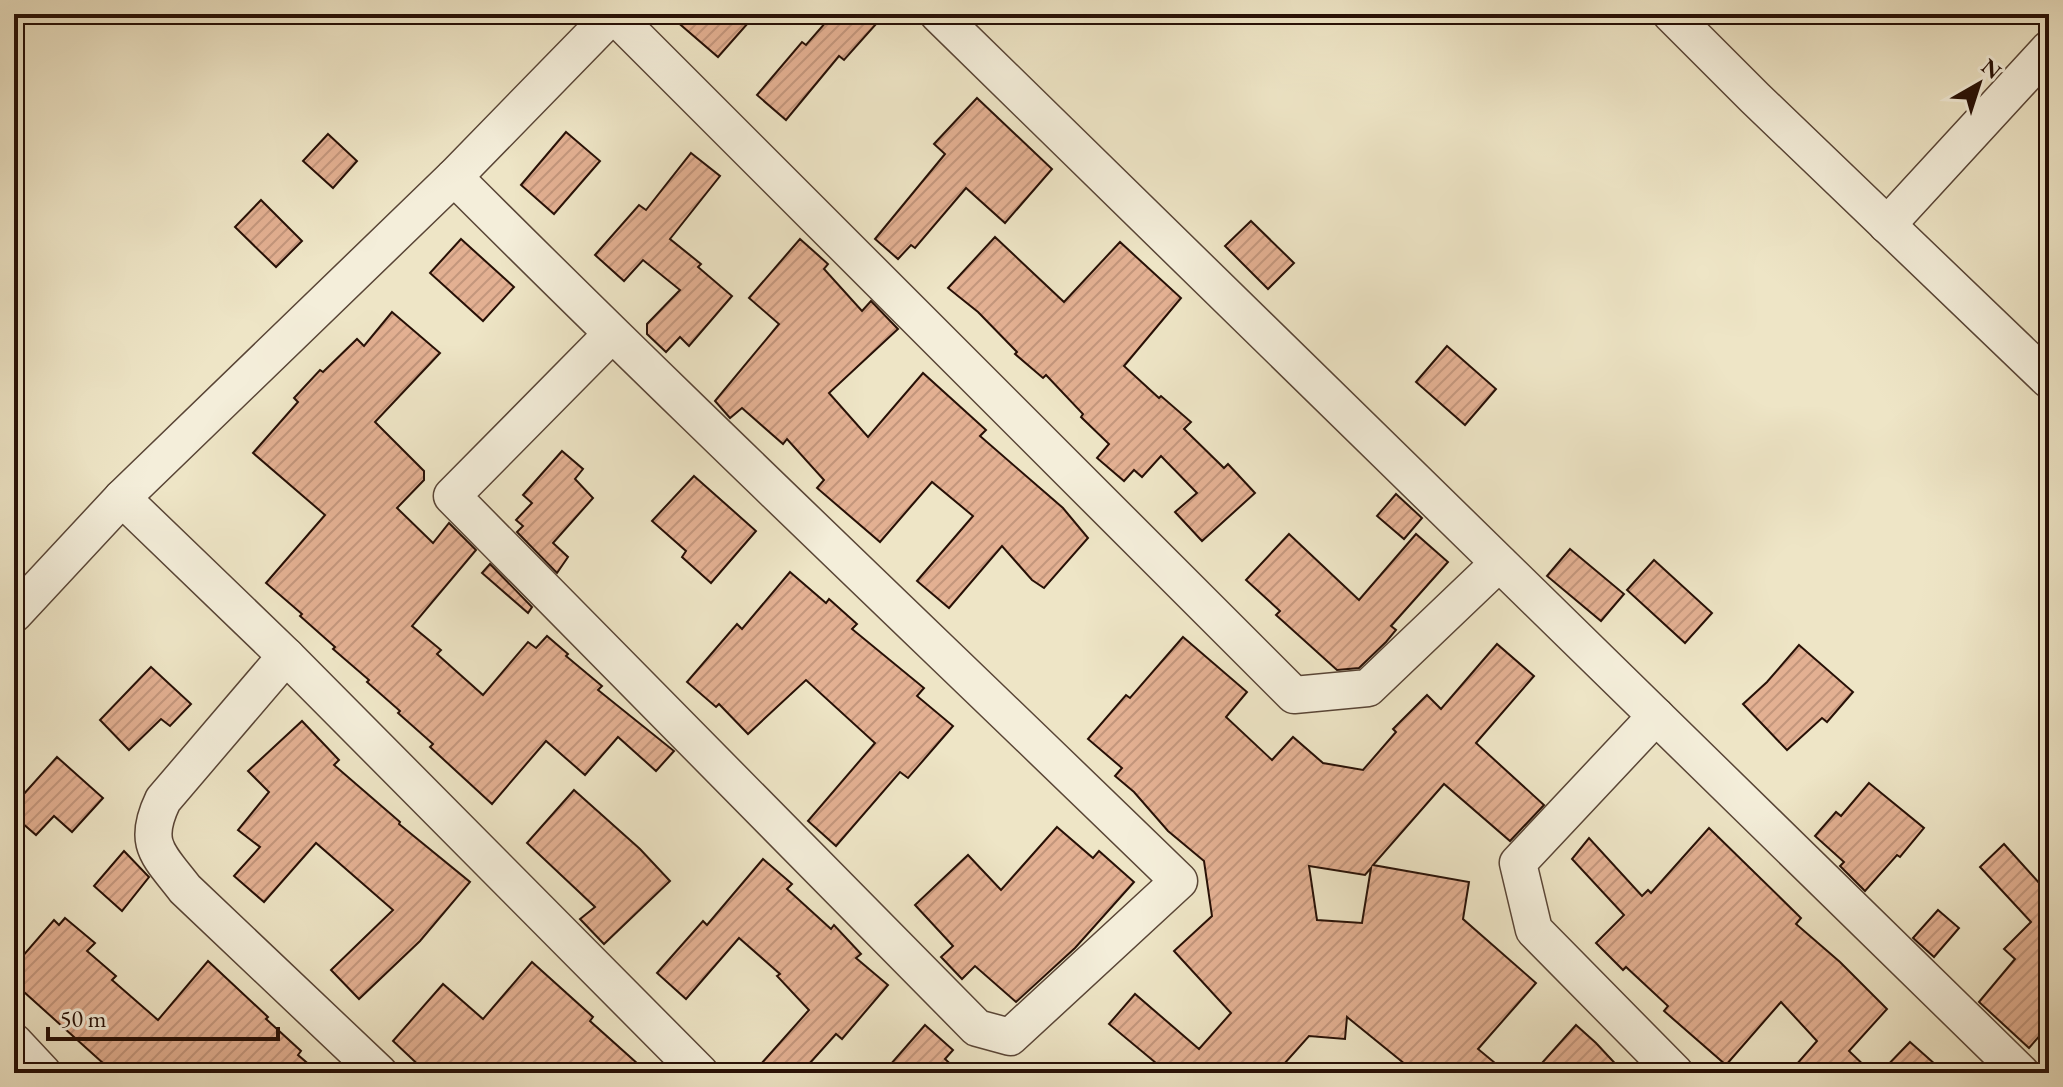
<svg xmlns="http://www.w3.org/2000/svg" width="2063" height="1087" viewBox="0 0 2063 1087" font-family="'EB Garamond',serif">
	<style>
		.building { fill: url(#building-hatch); stroke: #271006; stroke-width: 2; fill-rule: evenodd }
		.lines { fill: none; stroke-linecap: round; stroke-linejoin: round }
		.minor-casing { stroke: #594536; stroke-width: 39 }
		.minor { stroke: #f4eeda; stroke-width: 36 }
	</style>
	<defs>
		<pattern id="building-hatch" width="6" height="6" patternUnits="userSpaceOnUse" patternTransform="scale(2)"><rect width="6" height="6" fill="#e3b092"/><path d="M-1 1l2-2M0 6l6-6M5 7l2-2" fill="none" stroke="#c3967c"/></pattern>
	</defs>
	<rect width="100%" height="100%" fill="#eee5c6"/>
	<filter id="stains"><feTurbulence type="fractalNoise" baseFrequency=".0025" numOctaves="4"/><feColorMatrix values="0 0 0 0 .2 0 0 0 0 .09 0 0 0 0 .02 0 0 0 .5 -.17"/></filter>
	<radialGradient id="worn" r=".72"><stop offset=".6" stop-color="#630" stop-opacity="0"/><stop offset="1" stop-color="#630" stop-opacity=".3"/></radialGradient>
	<g class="building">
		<path d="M 668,14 L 756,14 L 718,57 Z"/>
		<path d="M 833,14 L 885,14 L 844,60 L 839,56 L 786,120 L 757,95 L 802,42 L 806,45 Z"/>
		<path d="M 977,98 L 1052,169 L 1005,223 L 966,188 L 915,248 L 911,245 L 898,259 L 875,239 L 945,154 L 934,144 Z"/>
		<path d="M 566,132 L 600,161 L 554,214 L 521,185 Z"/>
		<path d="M 328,134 L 357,161 L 333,188 L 303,161 Z"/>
		<path d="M 691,153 L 720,176 L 670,239 L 701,264 L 698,267 L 732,296 L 689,346 L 680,337 L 666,352 L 647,334 L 647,324 L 680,290 L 643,260 L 624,281 L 595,255 L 639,205 L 646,210 Z"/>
		<path d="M 261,200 L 302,241 L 276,267 L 235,227 Z"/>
		<path d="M 1251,221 L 1294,263 L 1268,289 L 1225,246 Z"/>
		<path d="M 995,237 L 1064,302 L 1120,242 L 1181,298 L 1124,366 L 1159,398 L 1161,396 L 1191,422 L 1184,429 L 1224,468 L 1228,464 L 1255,493 L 1202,541 L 1175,512 L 1197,493 L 1161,456 L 1142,477 L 1134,470 L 1124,481 L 1097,458 L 1109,444 L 1081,417 L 1083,414 L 1046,375 L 1043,378 L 1015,354 L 1017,352 L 978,312 L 948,288 Z"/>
		<path d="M 461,239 L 514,287 L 483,321 L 430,273 Z"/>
		<path d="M 800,239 L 828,264 L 824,269 L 862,311 L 871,301 L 898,329 L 829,393 L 868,437 L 923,373 L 986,430 L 980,436 L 1063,508 L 1088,538 L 1044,588 L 1032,580 L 1002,546 L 949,608 L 917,581 L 973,516 L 932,482 L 880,542 L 817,488 L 824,480 L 787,439 L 783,444 L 742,408 L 730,418 L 715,401 L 779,324 L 749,298 Z"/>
		<path d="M 392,312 L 440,353 L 375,422 L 424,471 L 424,480 L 397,508 L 433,543 L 449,523 L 476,550 L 412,626 L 441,650 L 437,654 L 483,695 L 528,642 L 536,648 L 547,636 L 568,654 L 566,656 L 602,686 L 598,690 L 674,751 L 656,771 L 618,737 L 585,775 L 546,741 L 492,804 L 430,747 L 433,744 L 398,713 L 400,711 L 367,682 L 369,680 L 333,649 L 335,647 L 300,616 L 302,614 L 266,583 L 325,515 L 253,453 L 298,402 L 294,398 L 320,370 L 323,372 L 357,339 L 364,346 Z"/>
		<path d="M 1447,346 L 1496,389 L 1465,425 L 1416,382 Z"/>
		<path d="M 562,451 L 583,469 L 575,479 L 593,498 L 553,543 L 568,557 L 557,573 L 517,532 L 523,526 L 516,520 L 532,503 L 523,495 Z"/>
		<path d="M 694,476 L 756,531 L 711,583 L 682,557 L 686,551 L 652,521 Z"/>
		<path d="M 1396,494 L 1422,518 L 1404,539 L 1377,516 Z"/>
		<path d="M 1289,534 L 1359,600 L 1416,534 L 1448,562 L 1391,626 L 1396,630 L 1386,642 L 1359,668 L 1337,670 L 1276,615 L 1280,611 L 1246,580 Z"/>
		<path d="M 1570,549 L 1624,594 L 1601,621 L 1547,576 Z"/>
		<path d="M 1654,560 L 1712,613 L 1685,643 L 1627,590 Z"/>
		<path d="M 490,564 L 532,607 L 528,613 L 482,573 Z"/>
		<path d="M 790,572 L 826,603 L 829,599 L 857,624 L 852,629 L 924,688 L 917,696 L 953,726 L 908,778 L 900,772 L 836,846 L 808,821 L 875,743 L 806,680 L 748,734 L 719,704 L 716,707 L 687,682 L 737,624 L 742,629 Z"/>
		<path d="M 1183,637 L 1247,692 L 1226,717 L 1272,760 L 1293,737 L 1323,763 L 1363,770 L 1396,732 L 1393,729 L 1427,695 L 1441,709 L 1497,644 L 1534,676 L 1476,743 L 1544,805 L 1510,841 L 1444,784 L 1373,865 L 1469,882 L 1463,919 L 1536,983 L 1478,1049 L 1507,1073 L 1416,1073 L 1347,1017 L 1345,1039 L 1309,1036 L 1276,1073 L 1168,1073 L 1109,1024 L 1135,994 L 1199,1049 L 1231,1013 L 1174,951 L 1212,916 L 1204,861 L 1168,831 L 1134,792 L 1115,776 L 1122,768 L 1088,739 L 1126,695 L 1130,698 ZM 1309,866 L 1365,875 L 1371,868 L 1362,923 L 1317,920 Z"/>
		<path d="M 1799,645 L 1853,692 L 1827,722 L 1822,718 L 1787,750 L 1743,704 L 1767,682 Z"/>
		<path d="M 151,667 L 191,704 L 170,726 L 161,719 L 129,750 L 100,720 Z"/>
		<path d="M 302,721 L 339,760 L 334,765 L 400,822 L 399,824 L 470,882 L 420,941 L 359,999 L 331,970 L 393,910 L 316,843 L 264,902 L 234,876 L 260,847 L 238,830 L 269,792 L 248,771 Z"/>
		<path d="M 57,757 L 103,798 L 72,832 L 54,816 L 36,835 L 14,816 L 14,805 Z"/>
		<path d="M 1869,783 L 1924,828 L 1900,857 L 1897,855 L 1865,891 L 1840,866 L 1844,862 L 1815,836 L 1836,812 L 1841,816 Z"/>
		<path d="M 574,790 L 640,849 L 670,881 L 604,944 L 580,919 L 595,907 L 527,843 Z"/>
		<path d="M 1057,827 L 1093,858 L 1099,851 L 1134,882 L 1075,948 L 1016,1002 L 975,966 L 962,979 L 941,957 L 953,946 L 915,905 L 968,855 L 1001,890 Z"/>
		<path d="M 1709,828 L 1801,918 L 1796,924 L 1840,962 L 1887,1009 L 1849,1051 L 1872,1073 L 1789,1073 L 1817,1041 L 1781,1002 L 1726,1065 L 1664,1011 L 1668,1006 L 1626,967 L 1623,970 L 1596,943 L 1624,915 L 1572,859 L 1589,838 L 1642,896 L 1648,890 L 1651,893 Z"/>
		<path d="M 2004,844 L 2049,894 L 2049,1025 L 2029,1048 L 1979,1002 L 2015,959 L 2004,949 L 2031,922 L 1980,867 Z"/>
		<path d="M 124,851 L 149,877 L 122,911 L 94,886 Z"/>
		<path d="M 763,859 L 792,884 L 787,889 L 831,929 L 834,925 L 861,954 L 856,958 L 888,985 L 842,1039 L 836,1034 L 801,1073 L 753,1073 L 809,1010 L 777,976 L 780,974 L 739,938 L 686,999 L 657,973 L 703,921 L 707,925 Z"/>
		<path d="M 1938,910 L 1959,928 L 1934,957 L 1913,938 Z"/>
		<path d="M 65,918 L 95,943 L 87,951 L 116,976 L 112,980 L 158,1020 L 208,961 L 268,1017 L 266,1019 L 301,1051 L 298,1055 L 319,1073 L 114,1073 L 14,983 L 14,966 L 54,920 L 59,925 Z"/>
		<path d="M 532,962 L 593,1017 L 590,1021 L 648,1073 L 427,1073 L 393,1041 L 443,984 L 483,1019 Z"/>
		<path d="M 925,1025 L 953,1050 L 945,1059 L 960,1073 L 883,1073 Z"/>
		<path d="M 1576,1025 L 1596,1043 L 1624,1073 L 1533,1073 Z"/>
		<path d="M 1910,1042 L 1945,1073 L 1880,1073 Z"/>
	</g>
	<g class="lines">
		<defs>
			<g id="minor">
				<path d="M 938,14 L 2021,1073"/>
				<path d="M 1671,14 L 1755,98 L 2049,380"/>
				<path d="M 454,177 C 692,415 937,646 1179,881 L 1010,1037 L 977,1028 L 452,496 L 611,335"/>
				<path d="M 1887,225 L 2049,49"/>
				<path d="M 122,498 L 286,656 L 700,1073"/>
				<path d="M 14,614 L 122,498 L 454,177 L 613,14 L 1294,695 L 1368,688 L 1499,563"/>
				<path d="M 286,656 L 163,800 C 142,844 158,854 185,889 L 379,1073"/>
				<path d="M 1656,716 L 1518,863 L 1534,930 L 1675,1073"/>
				<path d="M 14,1042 L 43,1073"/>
			</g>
		</defs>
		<use href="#minor" class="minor-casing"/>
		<use href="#minor" class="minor"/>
	</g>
	<rect width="2063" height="1087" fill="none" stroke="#eee5c6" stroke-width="48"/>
	<rect x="16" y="16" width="2031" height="1055" fill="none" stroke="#271006" stroke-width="4"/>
	<rect x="24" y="24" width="2015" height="1039" fill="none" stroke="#271006" stroke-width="2"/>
	<g transform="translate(1979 84) rotate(39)" stroke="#f4eeda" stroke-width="6" paint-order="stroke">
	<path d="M0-6L14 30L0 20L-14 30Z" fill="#271006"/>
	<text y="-12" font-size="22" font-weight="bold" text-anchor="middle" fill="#271006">N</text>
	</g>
	<path d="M48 1027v12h230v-12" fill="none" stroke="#271006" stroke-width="4"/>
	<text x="60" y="1027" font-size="24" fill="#271006" stroke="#f4eeda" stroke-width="6" paint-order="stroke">50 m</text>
	<rect width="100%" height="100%" filter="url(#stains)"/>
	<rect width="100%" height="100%" fill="url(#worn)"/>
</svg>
